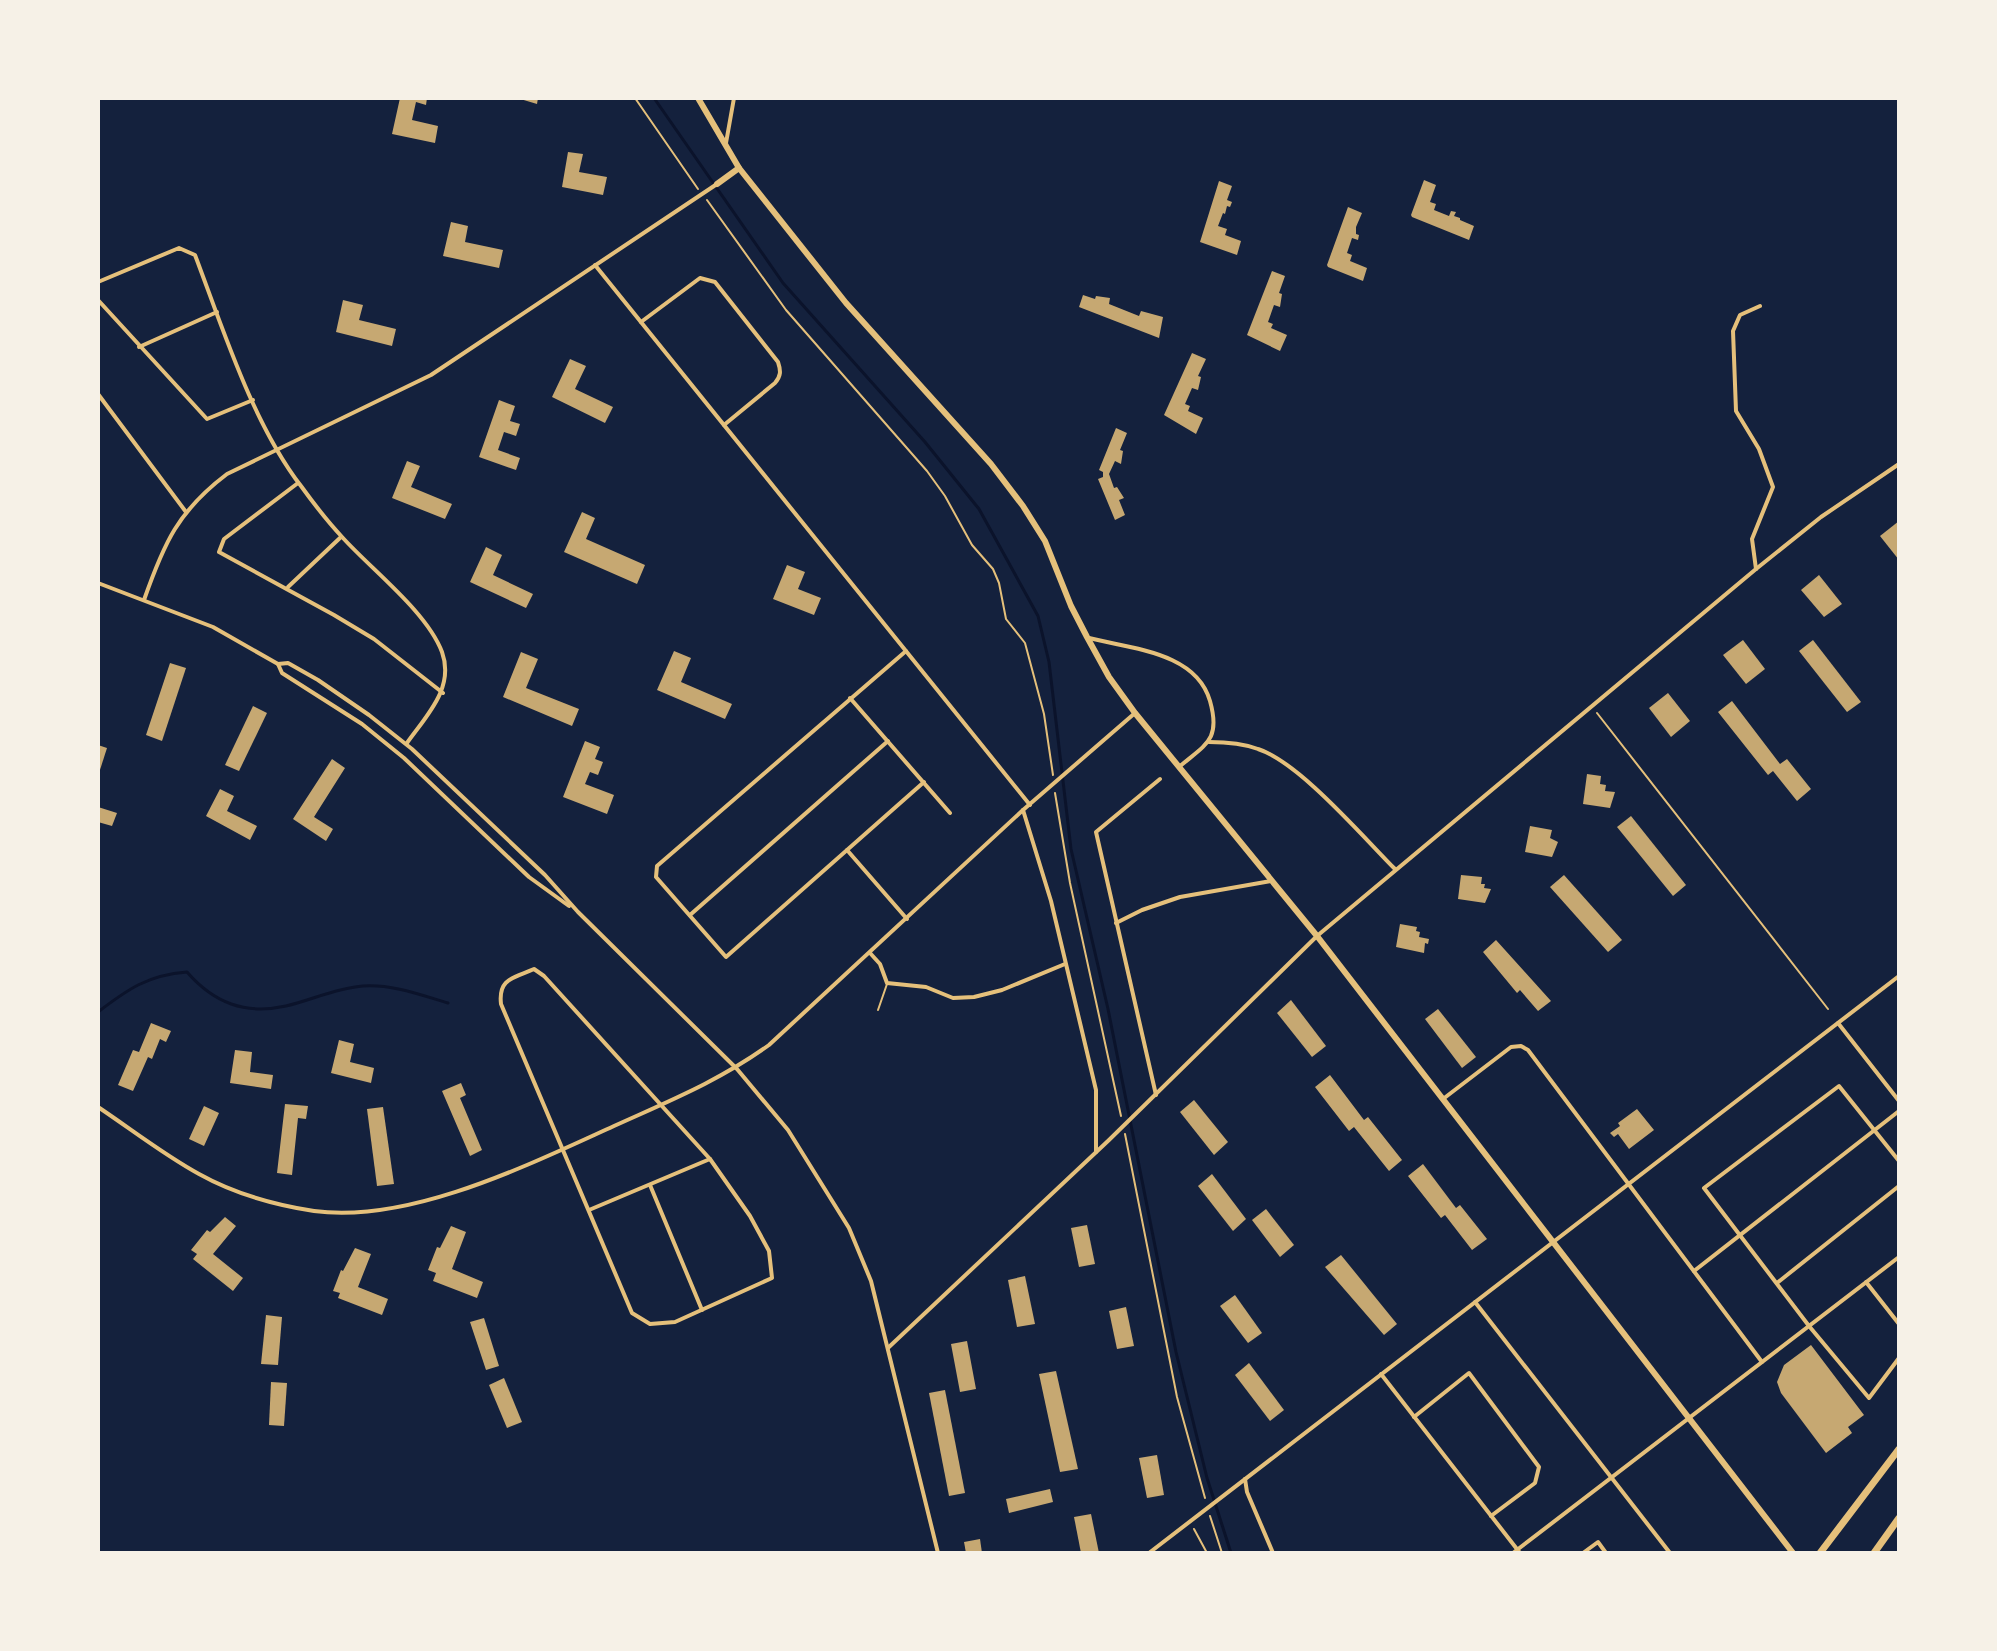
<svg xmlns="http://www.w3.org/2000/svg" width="1997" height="1651" viewBox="0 0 1997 1651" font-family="Figtree,sans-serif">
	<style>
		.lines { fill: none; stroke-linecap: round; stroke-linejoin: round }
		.stream { stroke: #0b132b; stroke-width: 3 }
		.building { fill: #c6a872 }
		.path { stroke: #e5c07b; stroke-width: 2 }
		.service { stroke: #e5c07b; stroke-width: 2 }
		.minor { stroke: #e5c07b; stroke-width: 4 }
		.tertiary { stroke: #e5c07b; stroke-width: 6 }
		.primary { stroke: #e5c07b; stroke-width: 7 }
	</style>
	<rect width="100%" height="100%" fill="#14213d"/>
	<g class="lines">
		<g class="stream">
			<path d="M 654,98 L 783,283 L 925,442 L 979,509 L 1038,616 L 1049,662 L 1071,849 L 1108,1009 L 1176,1352 L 1207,1478 L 1231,1553"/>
			<path d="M 98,1012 C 128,989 148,975 187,972 C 214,1003 245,1015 286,1006 C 312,1000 336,988 363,986 C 392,984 421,995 448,1003"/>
		</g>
	</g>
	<g class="building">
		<path d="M 400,98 L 427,98 L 426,105 L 416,102 L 412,120 L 438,126 L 435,143 L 392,134 Z"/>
		<path d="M 517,98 L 538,98 L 537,104 Z"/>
		<path d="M 568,152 L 583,154 L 579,172 L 607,177 L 603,195 L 562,187 Z"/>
		<path d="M 1424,180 L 1436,185 L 1430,202 L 1436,204 L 1434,210 L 1449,216 L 1451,211 L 1456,212 L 1454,216 L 1460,218 L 1460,220 L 1474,226 L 1469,240 L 1412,217 L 1411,215 Z"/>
		<path d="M 1219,181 L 1232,186 L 1227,200 L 1232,202 L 1230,207 L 1227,206 L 1225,214 L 1223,213 L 1218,226 L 1227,229 L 1225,235 L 1241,241 L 1237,255 L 1200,242 Z"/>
		<path d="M 1348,207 L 1362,213 L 1356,227 L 1356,234 L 1359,235 L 1358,240 L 1352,238 L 1347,253 L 1352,255 L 1350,261 L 1367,268 L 1363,281 L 1328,267 L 1327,265 Z"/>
		<path d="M 451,222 L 468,226 L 465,242 L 503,250 L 499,268 L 443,256 Z"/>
		<path d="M 1272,271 L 1285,276 L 1279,293 L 1282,294 L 1280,307 L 1274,305 L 1268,322 L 1273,324 L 1271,328 L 1287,335 L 1280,351 L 1247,335 Z"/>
		<path d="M 1083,295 L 1095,299 L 1096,296 L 1110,298 L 1109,304 L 1139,316 L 1141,311 L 1163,317 L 1159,338 L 1079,307 Z"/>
		<path d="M 343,300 L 363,305 L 359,320 L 396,329 L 392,346 L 336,332 Z"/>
		<path d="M 1192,353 L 1206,359 L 1198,376 L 1201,377 L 1198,390 L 1192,388 L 1185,404 L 1190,406 L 1188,411 L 1203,418 L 1196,434 L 1164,415 Z"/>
		<path d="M 570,359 L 586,366 L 575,389 L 613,407 L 605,423 L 552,397 Z"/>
		<path d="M 499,400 L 515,406 L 510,421 L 520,424 L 516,436 L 504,432 L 498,450 L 520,458 L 516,470 L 479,457 Z"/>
		<path d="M 1116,428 L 1127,433 L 1120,450 L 1123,451 L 1121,464 L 1115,461 L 1109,474 L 1114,488 L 1117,487 L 1124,498 L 1119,500 L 1125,515 L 1115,520 L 1098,479 L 1103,477 L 1103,472 L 1099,470 Z"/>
		<path d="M 407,461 L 420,466 L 411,487 L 452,504 L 445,519 L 392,498 Z"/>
		<path d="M 582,512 L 595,518 L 586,539 L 645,565 L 637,584 L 564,552 Z"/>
		<path d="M 1899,521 L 1899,560 L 1880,536 Z"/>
		<path d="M 486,547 L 502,555 L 493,575 L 533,594 L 526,608 L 470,582 Z"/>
		<path d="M 787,565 L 805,572 L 798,589 L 821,598 L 814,615 L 773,599 Z"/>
		<path d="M 1819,575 L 1842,604 L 1824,617 L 1801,590 Z"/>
		<path d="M 1743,640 L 1765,669 L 1746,684 L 1723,655 Z"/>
		<path d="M 1813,640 L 1861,702 L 1847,712 L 1799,651 Z"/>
		<path d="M 674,651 L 691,658 L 681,682 L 732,704 L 725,719 L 657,690 Z"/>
		<path d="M 521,652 L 538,659 L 526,688 L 579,709 L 572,726 L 503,697 Z"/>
		<path d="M 170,663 L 186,668 L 162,741 L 146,735 Z"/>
		<path d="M 1668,693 L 1690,721 L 1671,737 L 1649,708 Z"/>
		<path d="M 1732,701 L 1780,764 L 1787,759 L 1811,789 L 1797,801 L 1773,771 L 1768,775 L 1718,712 Z"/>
		<path d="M 253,706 L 267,713 L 239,771 L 225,765 Z"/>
		<path d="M 585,741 L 600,747 L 595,759 L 603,762 L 598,775 L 590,772 L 585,784 L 614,795 L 607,814 L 563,797 Z"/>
		<path d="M 98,745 L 107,748 L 99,773 L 98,773 Z"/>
		<path d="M 332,759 L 345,768 L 314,817 L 333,829 L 326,841 L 293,819 Z"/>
		<path d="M 1587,774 L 1601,776 L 1600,784 L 1606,785 L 1605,791 L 1615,792 L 1610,808 L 1583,804 Z"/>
		<path d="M 220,789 L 234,796 L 227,811 L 257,826 L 250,840 L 206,816 Z"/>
		<path d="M 98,807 L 117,813 L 112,826 L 98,822 Z"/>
		<path d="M 1631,816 L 1686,885 L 1673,896 L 1617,827 Z"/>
		<path d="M 1530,826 L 1552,830 L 1550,838 L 1558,842 L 1552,857 L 1525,852 Z"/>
		<path d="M 1461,875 L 1482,877 L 1481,884 L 1485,884 L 1484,888 L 1491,889 L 1485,903 L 1458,899 Z"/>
		<path d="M 1564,875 L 1622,940 L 1608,952 L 1550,887 Z"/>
		<path d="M 1400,924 L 1417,927 L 1416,931 L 1420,932 L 1419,937 L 1429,939 L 1428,944 L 1425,943 L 1424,953 L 1396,947 Z"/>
		<path d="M 1496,940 L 1551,1001 L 1538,1011 L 1520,990 L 1517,993 L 1483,952 Z"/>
		<path d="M 1291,1000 L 1326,1046 L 1312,1057 L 1277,1013 Z"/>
		<path d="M 1438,1009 L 1476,1057 L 1462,1068 L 1425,1019 Z"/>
		<path d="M 151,1023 L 171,1031 L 166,1042 L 160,1039 L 152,1059 L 148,1057 L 133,1091 L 118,1085 L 133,1050 L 139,1052 Z"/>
		<path d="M 339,1040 L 354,1044 L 350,1062 L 374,1068 L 371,1083 L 331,1073 Z"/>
		<path d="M 235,1050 L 252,1052 L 250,1072 L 273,1075 L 271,1089 L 230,1083 Z"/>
		<path d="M 1330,1075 L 1364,1120 L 1368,1117 L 1402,1160 L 1389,1171 L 1354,1127 L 1349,1131 L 1315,1087 Z"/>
		<path d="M 461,1083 L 466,1095 L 460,1098 L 482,1150 L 470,1156 L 442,1091 Z"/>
		<path d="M 1194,1100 L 1228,1142 L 1214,1155 L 1180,1112 Z"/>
		<path d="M 285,1104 L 308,1106 L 306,1119 L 298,1118 L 292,1175 L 277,1173 Z"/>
		<path d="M 204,1106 L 219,1113 L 204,1146 L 189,1139 Z"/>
		<path d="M 383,1107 L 394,1184 L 377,1186 L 367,1109 Z"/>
		<path d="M 1637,1109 L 1654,1130 L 1629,1149 L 1618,1134 L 1614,1137 L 1610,1133 L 1620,1126 L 1618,1123 Z"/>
		<path d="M 1423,1164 L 1456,1208 L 1460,1205 L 1487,1239 L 1472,1250 L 1445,1215 L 1441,1218 L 1408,1176 Z"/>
		<path d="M 1212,1174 L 1246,1219 L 1233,1231 L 1198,1186 Z"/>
		<path d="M 1266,1209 L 1294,1245 L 1280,1257 L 1252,1220 Z"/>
		<path d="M 225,1217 L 236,1226 L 213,1254 L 243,1278 L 233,1291 L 193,1259 L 197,1254 L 191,1250 L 207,1230 L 210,1232 Z"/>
		<path d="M 1087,1225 L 1095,1264 L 1079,1267 L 1071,1228 Z"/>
		<path d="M 451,1226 L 466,1232 L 452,1269 L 483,1282 L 477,1298 L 433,1281 L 436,1273 L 428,1270 L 437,1247 L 440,1248 Z"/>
		<path d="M 355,1248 L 371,1254 L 358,1287 L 388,1299 L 382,1315 L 338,1298 L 340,1293 L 333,1291 L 341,1270 L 343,1271 Z"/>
		<path d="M 1341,1255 L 1397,1324 L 1384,1335 L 1325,1267 Z"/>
		<path d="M 1025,1276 L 1035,1324 L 1017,1327 L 1008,1280 Z"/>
		<path d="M 1235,1295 L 1262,1333 L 1248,1343 L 1220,1306 Z"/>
		<path d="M 1126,1307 L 1134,1346 L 1117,1349 L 1109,1311 Z"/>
		<path d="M 266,1315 L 282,1317 L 278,1365 L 261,1364 Z"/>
		<path d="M 484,1318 L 499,1366 L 486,1370 L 470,1322 Z"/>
		<path d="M 967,1341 L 976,1389 L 960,1392 L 951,1344 Z"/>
		<path d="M 1811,1345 L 1864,1415 L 1848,1427 L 1852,1433 L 1826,1453 L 1781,1393 L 1777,1382 L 1784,1365 Z"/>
		<path d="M 1249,1363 L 1284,1410 L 1270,1421 L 1235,1375 Z"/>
		<path d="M 1056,1371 L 1078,1469 L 1060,1472 L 1039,1374 Z"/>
		<path d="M 504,1378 L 522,1422 L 507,1428 L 489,1385 Z"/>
		<path d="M 271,1382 L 287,1383 L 284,1426 L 269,1425 Z"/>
		<path d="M 945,1390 L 965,1493 L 949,1496 L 929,1393 Z"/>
		<path d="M 1157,1455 L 1164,1495 L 1147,1498 L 1139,1458 Z"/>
		<path d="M 1050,1489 L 1053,1502 L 1009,1513 L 1006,1499 Z"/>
		<path d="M 1091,1514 L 1099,1553 L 1081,1553 L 1074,1517 Z"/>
		<path d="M 980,1539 L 982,1553 L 966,1553 L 964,1542 Z"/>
	</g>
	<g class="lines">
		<g class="path">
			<path d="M 635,98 L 698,189"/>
			<path d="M 707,200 L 786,310 L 927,471 L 945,496 L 972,545 L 993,569 L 999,583 L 1006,619 L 1025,643 L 1044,714 L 1053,775"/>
			<path d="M 1597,713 L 1828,1009"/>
			<path d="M 1055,793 L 1070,883 L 1121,1116"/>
			<path d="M 1125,1134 L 1177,1397 L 1205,1498"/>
			<path d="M 1210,1516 L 1222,1553"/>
			<path d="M 1194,1529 L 1207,1553"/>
		</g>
		<path class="service" d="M 878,1010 L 887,984"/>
		<g class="minor">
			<path d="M 726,143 L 734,98"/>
			<path d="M 595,265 L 1030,805"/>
			<path d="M 98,282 L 179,248 L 195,255 C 223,329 253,424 301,486 C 314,504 328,522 343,538 C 372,570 427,612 442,652 C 455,688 426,716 407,743"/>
			<path d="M 98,300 L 207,419 L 253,400"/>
			<path d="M 641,322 L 700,278 L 715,282 L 778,362 C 781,371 781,376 775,383 L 724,425"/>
			<path d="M 139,347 L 217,312"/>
			<path d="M 98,394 L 186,512"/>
			<path d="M 298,483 L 224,539 L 219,552 L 334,615 L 374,639 L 443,693"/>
			<path d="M 1756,569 L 1752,539 L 1773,487 L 1759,449 L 1736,411 L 1733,331 L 1740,315 L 1760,306"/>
			<path d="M 98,583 L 213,627 L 278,664 L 282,673 L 362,724 L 404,758 L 529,877 L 569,906"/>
			<path d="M 288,587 L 341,537"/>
			<path d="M 144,600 C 164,543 178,511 227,474 L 431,375 L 717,184"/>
			<path d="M 1089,638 C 1132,649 1196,652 1210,701 C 1221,740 1206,744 1179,767"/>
			<path d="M 906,651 L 657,866 L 656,877 L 726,957 L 924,782"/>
			<path d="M 278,664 L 288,663 L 318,680 L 369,715 L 412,749 L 545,875 L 578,912 L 737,1069 L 788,1130 L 849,1228 L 871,1281 L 938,1553"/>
			<path d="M 850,698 L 950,813"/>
			<path d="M 1209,742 C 1226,742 1242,743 1258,749 C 1299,762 1363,837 1395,869"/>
			<path d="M 1023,810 L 1051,901 L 1096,1090 L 1096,1152"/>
			<path d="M 847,850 L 907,919"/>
			<path d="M 690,915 L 888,741"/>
			<path d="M 1116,923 L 1142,910 L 1180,897 L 1271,881"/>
			<path d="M 870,953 L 880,964 L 887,983 L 926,987 L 953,998 L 974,997 L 1002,990 L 1065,964"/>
			<path d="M 534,969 L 544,976 L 710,1159 L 750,1216 L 769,1251 L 772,1278 L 675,1322 L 650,1324 L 632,1313 L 501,1004 C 498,978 514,978 534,969 Z"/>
			<path d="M 1838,1023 L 1899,1101"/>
			<path d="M 1156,1095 L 1096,832 L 1160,779"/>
			<path d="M 1443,1099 L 1511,1047 L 1521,1046 L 1528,1050 L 1762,1362"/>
			<path d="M 98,1107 C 131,1129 164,1155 199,1174 C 233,1193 275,1205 314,1211 C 409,1224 528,1165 614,1126 C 669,1101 719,1081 769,1045 L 1023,810 L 1135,713"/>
			<path d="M 1899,1161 L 1839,1086 L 1704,1188 L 1809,1326 L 1869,1398 L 1899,1358"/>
			<path d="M 650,1185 L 702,1310"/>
			<path d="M 589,1210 L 710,1159"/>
			<path d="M 1694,1271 L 1899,1111"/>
			<path d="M 1866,1282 L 1899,1324"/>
			<path d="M 1777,1283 L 1899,1186"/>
			<path d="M 1475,1302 L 1670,1553"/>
			<path d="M 889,1347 L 1109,1140 L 1317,936 L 1756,569 L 1821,517 L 1899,464"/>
			<path d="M 1381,1374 L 1520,1553"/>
			<path d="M 1414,1417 L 1469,1373 L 1539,1467 L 1535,1483 L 1491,1516"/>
			<path d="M 1245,1479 L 1247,1492 L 1273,1553"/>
			<path d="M 1149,1553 L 1899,976"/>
			<path d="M 1513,1553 L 1899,1257"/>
			<path d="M 1583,1553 L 1598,1542 L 1606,1553"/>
		</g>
		<g class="tertiary">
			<path d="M 698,98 L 739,168 L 846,303 L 991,464 L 1023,506 L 1045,541 L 1071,606 L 1087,637 L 1109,677 L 1135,713 L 1317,936 L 1793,1553"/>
			<path d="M 717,184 L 739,168"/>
		</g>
		<g class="primary">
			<path d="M 1820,1553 L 1899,1449"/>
			<path d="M 1874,1553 L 1899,1518"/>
		</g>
	</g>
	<rect width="1997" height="1651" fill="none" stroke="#f6f1e7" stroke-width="200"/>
</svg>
